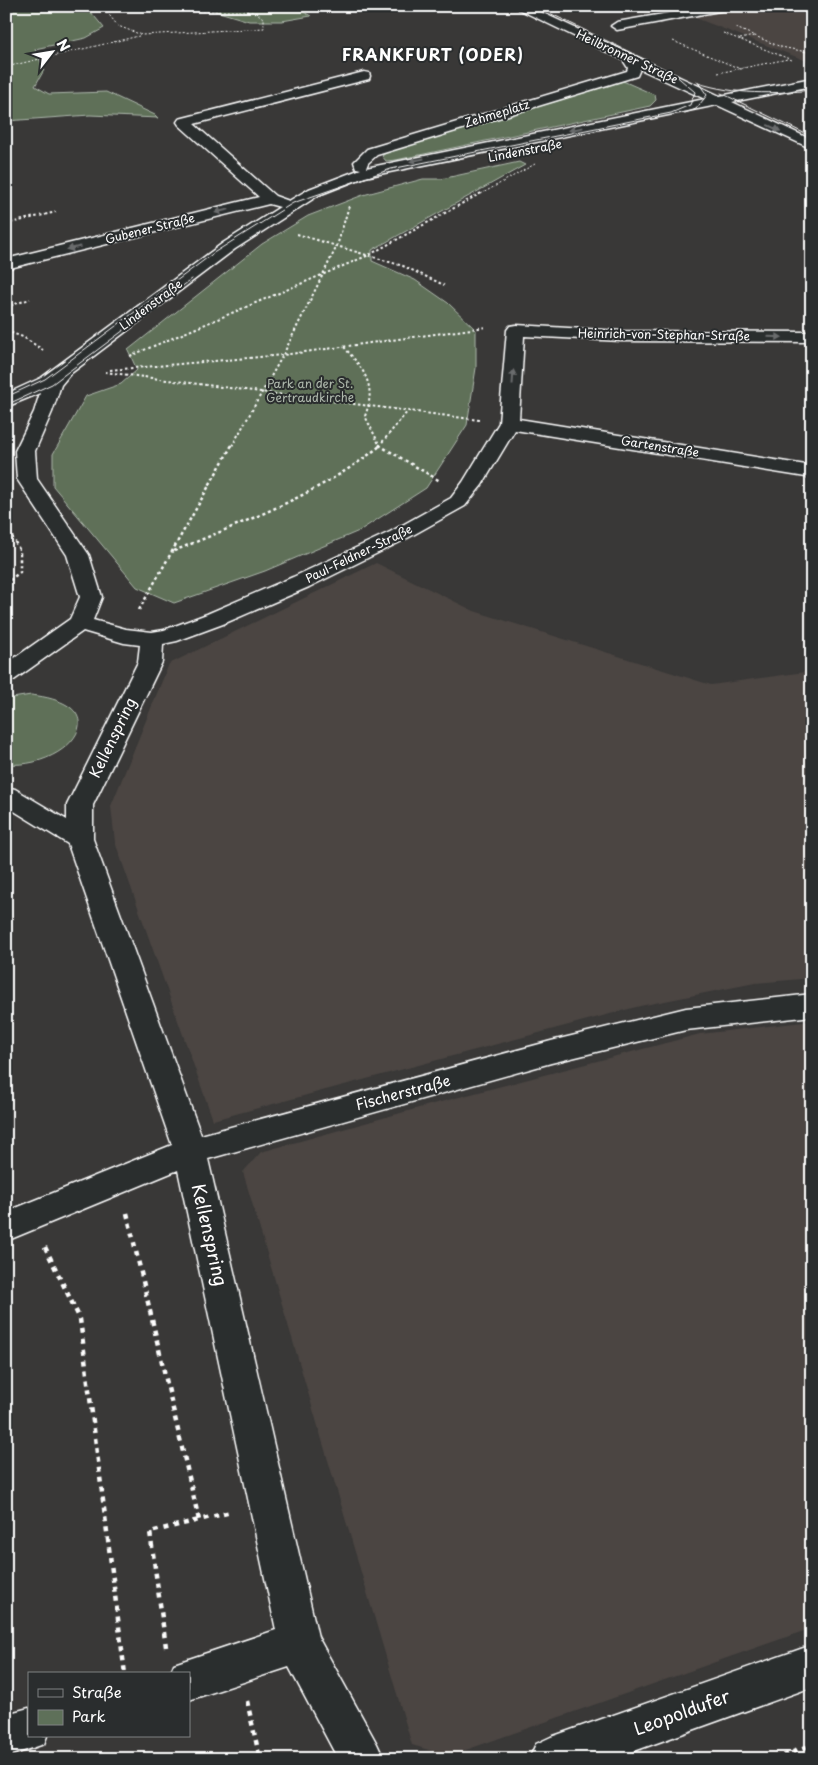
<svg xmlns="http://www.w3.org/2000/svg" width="818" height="1765" viewBox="0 0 818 1765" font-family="'Playpen Sans',sans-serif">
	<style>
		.built { fill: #4b4542 }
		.green { fill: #5e7059; stroke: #aeb8ac }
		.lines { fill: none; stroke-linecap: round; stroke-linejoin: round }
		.minor-casing { stroke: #fff; stroke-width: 3 }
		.path-far3 { stroke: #fff; stroke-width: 1; stroke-dasharray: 2 2; stroke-linecap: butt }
		.path-far2 { stroke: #fff; stroke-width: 2; stroke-dasharray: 2.5 2.5; stroke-linecap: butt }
		.path-far1 { stroke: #fff; stroke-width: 2.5; stroke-dasharray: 3 3; stroke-linecap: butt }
		.path { stroke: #fff; stroke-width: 4.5; stroke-dasharray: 5 5; stroke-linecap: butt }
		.minor { fill: #2a2d2e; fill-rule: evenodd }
		.tram { stroke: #fff; stroke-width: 1 }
		.oneway { fill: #6a6c6d }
		.labels { text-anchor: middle; stroke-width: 4; stroke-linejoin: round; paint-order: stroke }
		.far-street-label { font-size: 12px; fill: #fff; stroke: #2a2d2e }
		.far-park-label { font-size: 12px; fill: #aeb8ac; stroke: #2a2d2e }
		.street-label { font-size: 15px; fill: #fff; stroke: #2a2d2e }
		.far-district-label { font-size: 16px; font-weight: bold; letter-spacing: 1px; fill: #fff; stroke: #2a2d2e }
		.near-street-label { font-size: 18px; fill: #fff; stroke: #2a2d2e }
	</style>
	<rect width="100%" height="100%" fill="#393837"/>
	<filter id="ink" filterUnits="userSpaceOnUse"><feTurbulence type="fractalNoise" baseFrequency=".02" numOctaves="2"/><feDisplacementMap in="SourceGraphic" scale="10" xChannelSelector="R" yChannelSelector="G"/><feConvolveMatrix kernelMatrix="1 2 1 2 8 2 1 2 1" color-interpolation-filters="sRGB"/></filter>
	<g filter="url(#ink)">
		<g class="built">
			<path d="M 755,6 L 812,6 L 812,63 L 693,17 Z"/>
			<path d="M 376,563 L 474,611 L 711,685 L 812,671 L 812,978 L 755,983 L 640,1006 L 213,1120 L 115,842 L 111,806 L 169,664 Z"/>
			<path d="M 812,1021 L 812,1628 L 449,1756 L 412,1745 L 243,1172 L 261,1152 L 433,1104 L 700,1034 Z"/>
		</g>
		<g class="green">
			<path d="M 6,6 L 82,6 L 90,11 L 104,28 L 86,38 L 35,49 L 44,70 L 35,86 L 49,94 L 106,92 L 155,115 L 158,118 L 90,115 L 6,121 Z"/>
			<path d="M 166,6 L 293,6 L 311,16 L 282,21 L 249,21 L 209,9 Z"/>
			<path d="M 623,81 L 655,95 L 656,100 L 650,106 L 396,160 L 386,161 L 382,156 L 387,152 Z"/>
			<path d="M 519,162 L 525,165 L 372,250 L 372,261 L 415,280 L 448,303 L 476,330 L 476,368 L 467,425 L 426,488 L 359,531 L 265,571 L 174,603 L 137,587 L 53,486 L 53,454 L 86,396 L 121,384 L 137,370 L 128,350 L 262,244 L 308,216 L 363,195 L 423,179 L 441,179 Z"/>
			<path d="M 31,695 C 122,705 67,770 6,764 L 6,699 Z"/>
		</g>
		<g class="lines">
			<defs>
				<g id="minor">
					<path d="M 512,6 L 528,6 L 720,96 L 812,78 L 812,86 L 732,102 L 812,140 L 812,149 L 717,105 L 365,177 L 319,195 L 235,249 L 70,374 L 61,385 L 52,412 L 35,451 L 37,479 L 89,555 L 102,597 L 93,620 L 126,629 L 152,632 L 164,630 L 207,614 L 293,577 L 390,532 L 451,498 L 463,482 L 499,423 L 507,330 L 510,326 L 516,325 L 621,331 L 812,332 L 812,342 L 621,341 L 524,336 L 519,419 L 812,466 L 812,478 L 515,430 L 482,485 L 465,506 L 404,540 L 309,587 L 223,624 L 177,641 L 163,644 L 162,662 L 93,805 L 93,839 L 201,1135 L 551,1041 L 686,1008 L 812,994 L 812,1016 L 686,1030 L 551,1063 L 208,1159 L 318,1637 L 377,1744 L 384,1759 L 338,1759 L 289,1667 L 189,1700 L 189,1674 L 170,1674 L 174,1664 L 276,1630 L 178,1170 L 6,1241 L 6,1212 L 172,1145 L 68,844 L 6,806 L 6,787 L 15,789 L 67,820 L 67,805 L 138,662 L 140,645 L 124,643 L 83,631 L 14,680 L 6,682 L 6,664 L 70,619 L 80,597 L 67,555 L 17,479 L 15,451 L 34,412 L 40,393 L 6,407 L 6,394 L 41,378 L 223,243 L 280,207 L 269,204 L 6,269 L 6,259 L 259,197 L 179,125 L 177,122 L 179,119 L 364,72 L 369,73 L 370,76 L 369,79 L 194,124 L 275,196 L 289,201 L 309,189 L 361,169 L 356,168 L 354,162 L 367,149 L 627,71 L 628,68 L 623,60 ZM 640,69 L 705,99 L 366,168 L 368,163 L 377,155 L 637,76 Z"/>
					<path d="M 709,6 L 736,6 L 730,9 L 617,30 L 611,26 L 617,22 Z"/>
					<path d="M 812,1645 L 812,1687 L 612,1759 L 529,1759 L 536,1744 L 551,1737 Z"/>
					<path d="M 29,1708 L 29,1736 L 47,1736 L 44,1744 L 6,1757 L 6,1714 Z"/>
				</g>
			</defs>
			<use href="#minor" class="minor-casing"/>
			<g class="path-far3">
				<path d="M 102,6 L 118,26 L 142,35 L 264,28 L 264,19 L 257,13 L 248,11 L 178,11 L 143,6"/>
				<path d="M 592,6 L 600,10"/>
				<path d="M 736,28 L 781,47 L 812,53"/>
				<path d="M 723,33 L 792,60"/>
				<path d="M 740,39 L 754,36"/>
				<path d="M 673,41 L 743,70"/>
				<path d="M 6,64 L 14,65"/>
				<path d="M 6,70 L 14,65 L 139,36"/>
				<path d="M 718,73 L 788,59"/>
				<path d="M 481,194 L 535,164"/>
			</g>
			<g class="path-far2">
				<path d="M 6,224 L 56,212"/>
				<path d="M 297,234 L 403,266 L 444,285"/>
				<path d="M 6,307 L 30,299"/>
				<path d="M 6,331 L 23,337 L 43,350"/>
				<path d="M 344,347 C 364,370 377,385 365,416 L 380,446"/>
				<path d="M 130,356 L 369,255 L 483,192"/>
				<path d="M 110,370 L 283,355 L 486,327"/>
				<path d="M 105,372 L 479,420"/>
				<path d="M 232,446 L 283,355 L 337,246 L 349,206"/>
				<path d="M 379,446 L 408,411"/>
			</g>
			<g class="path-far1">
				<path d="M 379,445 L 440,481"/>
				<path d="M 6,526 L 20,551 L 20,572 L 6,583"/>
				<path d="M 174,551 C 243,522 323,493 381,445"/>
				<path d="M 139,610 L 232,445"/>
			</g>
			<g class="path">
				<path d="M 127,1213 L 199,1520 L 231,1512"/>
				<path d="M 45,1247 L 80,1319 L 125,1674"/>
				<path d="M 166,1647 L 150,1532 L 199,1520"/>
				<path d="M 247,1701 L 260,1759"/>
				<path d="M 774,1759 L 812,1745"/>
			</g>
			<use href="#minor" class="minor"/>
			<g class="tram">
				<path d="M 535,6 L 679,76"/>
				<path d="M 698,83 C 736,95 773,94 812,90"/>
				<path d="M 721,93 L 812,137"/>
				<path d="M 685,113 L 696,109 L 707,95 L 697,81"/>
				<path d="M 6,397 L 45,379 L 215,252 L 293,203 L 391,169 L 671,113 L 690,105 L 695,92 L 673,73"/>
				<path d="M 6,405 L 52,384 L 192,279"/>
			</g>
		</g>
		<defs><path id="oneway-solid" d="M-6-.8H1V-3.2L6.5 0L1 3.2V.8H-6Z" transform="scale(1.25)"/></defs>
		<g class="oneway">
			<use href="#oneway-solid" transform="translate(774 128) rotate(25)"/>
			<use href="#oneway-solid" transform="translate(576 129) rotate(169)"/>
			<use href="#oneway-solid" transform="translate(417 160) rotate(168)"/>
			<use href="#oneway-solid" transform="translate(222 211) rotate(166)"/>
			<use href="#oneway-solid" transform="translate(74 248) rotate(167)"/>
			<use href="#oneway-solid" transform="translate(775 337) rotate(1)"/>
			<use href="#oneway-solid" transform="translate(513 377) rotate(-86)"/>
		</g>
	</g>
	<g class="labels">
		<g class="far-street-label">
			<text transform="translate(627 57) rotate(25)" y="4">Heilbronner Straße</text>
			<text transform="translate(497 114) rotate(-17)" y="4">Zehmeplatz</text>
			<text transform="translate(525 151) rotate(-11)" y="4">Lindenstraße</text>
			<text transform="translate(150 229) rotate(-14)" y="4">Gubener Straße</text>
			<text transform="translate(151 305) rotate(-37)" y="4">Lindenstraße</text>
			<text transform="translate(664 335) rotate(1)" y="4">Heinrich-von-Stephan-Straße</text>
			<text transform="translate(660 447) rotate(9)" y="4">Gartenstraße</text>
			<text transform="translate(359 554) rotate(-26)" y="4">Paul-Feldner-Straße</text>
		</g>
		<g class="far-park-label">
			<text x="310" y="388">Park an der St.<tspan x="310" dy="14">Gertraudkirche</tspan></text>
		</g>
		<g class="street-label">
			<text transform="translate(113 738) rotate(-64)" y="5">Kellenspring</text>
			<text transform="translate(403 1093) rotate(-15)" y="5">Fischerstraße</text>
		</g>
		<g class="far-district-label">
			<text x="433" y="61">FRANKFURT (ODER)</text>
		</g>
		<g class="near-street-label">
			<text transform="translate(209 1235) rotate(77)" y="6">Kellenspring</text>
			<text transform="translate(682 1713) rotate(-20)" y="6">Leopoldufer</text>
		</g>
	</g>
	<rect width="818" height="1765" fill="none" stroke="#2a2d2e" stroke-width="25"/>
	<rect x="12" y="12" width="793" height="1740" fill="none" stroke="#fff" stroke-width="2" filter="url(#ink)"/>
	<rect x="28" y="1672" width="162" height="65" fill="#2a2d2e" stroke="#7f8182"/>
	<rect x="38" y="1689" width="25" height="8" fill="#2a2d2e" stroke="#7f8182"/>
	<text x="72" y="1698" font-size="15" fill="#ffffff">Straße</text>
	<rect x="38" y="1710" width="25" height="15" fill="#5e7059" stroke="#7f8182"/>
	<text x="72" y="1722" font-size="15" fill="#ffffff">Park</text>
	<g transform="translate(52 52) rotate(59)" stroke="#2a2d2e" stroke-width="4" paint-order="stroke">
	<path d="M0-4L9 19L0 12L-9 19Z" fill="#ffffff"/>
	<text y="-8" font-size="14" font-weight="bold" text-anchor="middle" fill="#ffffff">N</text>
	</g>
</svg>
